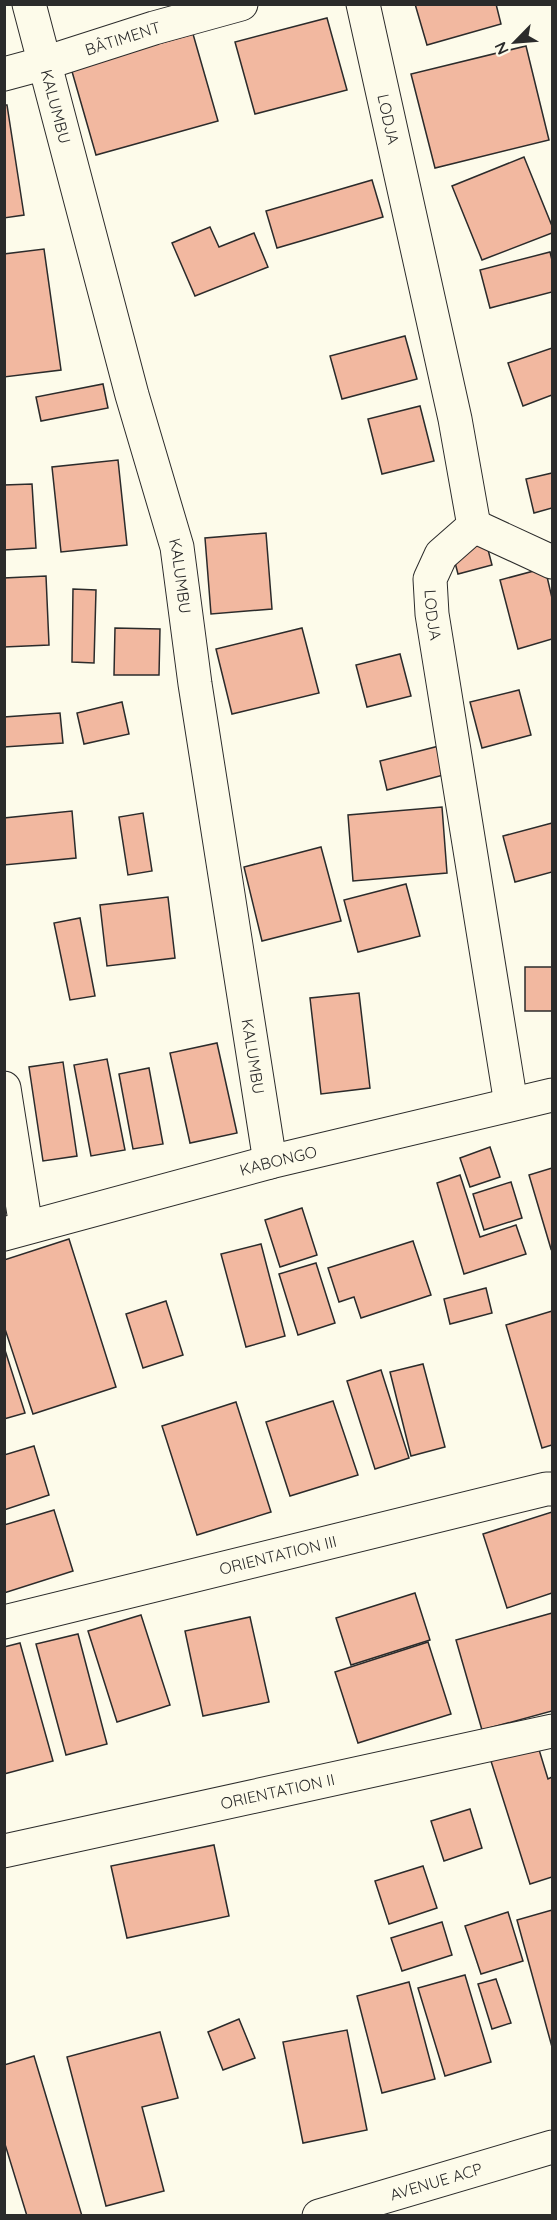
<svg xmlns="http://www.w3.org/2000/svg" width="557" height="2220" viewBox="0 0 557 2220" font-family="Quicksand,sans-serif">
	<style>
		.building { fill: #f2b8a0; stroke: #2b2b2b; stroke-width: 1.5 }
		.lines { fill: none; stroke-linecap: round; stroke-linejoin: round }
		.minor-casing { stroke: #2b2b2b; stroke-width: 35 }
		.minor { stroke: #fdfbea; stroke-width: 33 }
		.labels { text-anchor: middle; stroke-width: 4.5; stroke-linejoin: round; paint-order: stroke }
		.street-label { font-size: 16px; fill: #2b2b2b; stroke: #fdfbea }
	</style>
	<rect width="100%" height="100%" fill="#fdfbea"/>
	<g class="building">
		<path d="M 415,4 L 496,4 L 501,24 L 427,45 Z"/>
		<path d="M 327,18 L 347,90 L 255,114 L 235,42 Z"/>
		<path d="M 193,34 L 218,121 L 96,155 L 71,68 Z"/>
		<path d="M 526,46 L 549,140 L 435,168 L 411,74 Z"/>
		<path d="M 4,105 L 7,105 L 24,215 L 4,218 Z"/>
		<path d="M 524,157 L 552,226 L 552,233 L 482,260 L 452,186 Z"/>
		<path d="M 372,180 L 383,217 L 277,248 L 266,211 Z"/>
		<path d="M 210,227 L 219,247 L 254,233 L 268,267 L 195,296 L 172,243 Z"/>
		<path d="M 44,249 L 61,370 L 4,377 L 4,254 Z"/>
		<path d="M 550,252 L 552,260 L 552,292 L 490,308 L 480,270 Z"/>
		<path d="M 405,336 L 417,379 L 342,399 L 330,356 Z"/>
		<path d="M 552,348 L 552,395 L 523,406 L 508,363 Z"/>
		<path d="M 103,384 L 108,408 L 41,421 L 36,397 Z"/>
		<path d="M 420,406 L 434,461 L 382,474 L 368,419 Z"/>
		<path d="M 118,460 L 127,545 L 61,552 L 52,467 Z"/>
		<path d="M 552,473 L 552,508 L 534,513 L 526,479 Z"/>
		<path d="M 32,484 L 36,548 L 4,550 L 4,485 Z"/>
		<path d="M 266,533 L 272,609 L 211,614 L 205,538 Z"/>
		<path d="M 486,542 L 492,565 L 458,574 L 452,551 Z"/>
		<path d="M 545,568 L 552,598 L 552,639 L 518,649 L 500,580 Z"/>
		<path d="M 46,576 L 49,645 L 4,647 L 4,578 Z"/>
		<path d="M 73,589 L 96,590 L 94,663 L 72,662 Z"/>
		<path d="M 115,628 L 160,629 L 159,675 L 114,675 Z"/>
		<path d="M 302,628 L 319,693 L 232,714 L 216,649 Z"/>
		<path d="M 400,654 L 411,696 L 367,707 L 356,665 Z"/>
		<path d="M 519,690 L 531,735 L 482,748 L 470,702 Z"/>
		<path d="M 122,702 L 129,734 L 84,744 L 77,713 Z"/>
		<path d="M 60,713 L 63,743 L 4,747 L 4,717 Z"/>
		<path d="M 439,746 L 447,774 L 387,790 L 380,761 Z"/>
		<path d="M 442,807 L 447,873 L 353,881 L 348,815 Z"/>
		<path d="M 72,811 L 76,858 L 4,865 L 4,818 Z"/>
		<path d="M 143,813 L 152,871 L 128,875 L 119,817 Z"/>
		<path d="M 552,823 L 552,872 L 515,882 L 503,836 Z"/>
		<path d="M 321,847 L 341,921 L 262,941 L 244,867 Z"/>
		<path d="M 406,884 L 420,936 L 358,952 L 344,900 Z"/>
		<path d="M 168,897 L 175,958 L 107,966 L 100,905 Z"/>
		<path d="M 80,918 L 95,996 L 70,1000 L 54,923 Z"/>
		<rect x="525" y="967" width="27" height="44"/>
		<path d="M 359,993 L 370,1088 L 321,1094 L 310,998 Z"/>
		<path d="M 217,1043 L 237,1133 L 190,1143 L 170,1053 Z"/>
		<path d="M 107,1059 L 125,1150 L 91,1156 L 74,1065 Z"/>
		<path d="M 63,1062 L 77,1156 L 43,1161 L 29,1067 Z"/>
		<path d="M 149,1068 L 163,1144 L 133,1149 L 119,1074 Z"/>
		<path d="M 490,1147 L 500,1177 L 470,1187 L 460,1158 Z"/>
		<path d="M 552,1168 L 552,1248 L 551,1249 L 529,1175 Z"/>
		<path d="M 460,1175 L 480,1237 L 516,1225 L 526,1254 L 464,1274 L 437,1183 Z"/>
		<path d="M 511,1182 L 522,1218 L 484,1230 L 473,1194 Z"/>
		<path d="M 302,1208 L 317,1255 L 280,1267 L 265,1220 Z"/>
		<path d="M 69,1239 L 116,1387 L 33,1414 L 4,1326 L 4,1260 Z"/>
		<path d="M 413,1241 L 431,1295 L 361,1318 L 354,1297 L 339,1302 L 328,1268 Z"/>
		<path d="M 261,1244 L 285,1336 L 246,1347 L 221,1254 Z"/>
		<path d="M 316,1263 L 335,1323 L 298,1335 L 279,1274 Z"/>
		<path d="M 486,1288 L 492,1313 L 450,1324 L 444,1299 Z"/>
		<path d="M 166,1301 L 183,1355 L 143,1368 L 126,1314 Z"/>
		<path d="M 552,1311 L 552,1445 L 542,1448 L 506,1325 Z"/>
		<path d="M 4,1347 L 25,1413 L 4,1419 Z"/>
		<path d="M 423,1364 L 445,1447 L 411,1456 L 390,1372 Z"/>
		<path d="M 381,1370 L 409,1458 L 375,1469 L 347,1381 Z"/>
		<path d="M 333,1401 L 358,1475 L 290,1496 L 266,1422 Z"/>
		<path d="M 236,1402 L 271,1512 L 197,1535 L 162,1426 Z"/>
		<path d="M 34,1446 L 49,1495 L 4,1510 L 4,1455 Z"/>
		<path d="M 54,1510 L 73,1571 L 4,1593 L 4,1525 Z"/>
		<path d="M 552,1512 L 552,1593 L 507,1608 L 483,1534 Z"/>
		<path d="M 415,1593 L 430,1640 L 351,1665 L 336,1618 Z"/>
		<path d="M 552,1613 L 552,1711 L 482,1730 L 456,1640 Z"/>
		<path d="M 141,1615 L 170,1705 L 117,1722 L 88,1631 Z"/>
		<path d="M 250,1617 L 269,1702 L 203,1716 L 185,1631 Z"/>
		<path d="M 78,1634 L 107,1744 L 66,1755 L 36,1644 Z"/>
		<path d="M 428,1642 L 451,1714 L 358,1743 L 335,1672 Z"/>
		<path d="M 20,1643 L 53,1761 L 4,1774 L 4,1647 Z"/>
		<path d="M 537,1743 L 548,1779 L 552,1777 L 552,1877 L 530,1884 L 490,1758 Z"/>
		<path d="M 470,1809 L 482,1848 L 444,1861 L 431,1821 Z"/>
		<path d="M 214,1845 L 229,1916 L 127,1938 L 111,1866 Z"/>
		<path d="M 423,1866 L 437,1908 L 389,1924 L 375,1881 Z"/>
		<path d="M 552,1910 L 552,2047 L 517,1920 Z"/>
		<path d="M 508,1912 L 523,1961 L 481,1974 L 465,1926 Z"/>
		<path d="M 442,1922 L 452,1955 L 402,1971 L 391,1938 Z"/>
		<path d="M 465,1975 L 491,2062 L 445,2076 L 418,1988 Z"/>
		<path d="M 496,1979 L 511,2023 L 492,2029 L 478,1984 Z"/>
		<path d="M 409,1982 L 435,2079 L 382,2093 L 357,1996 Z"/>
		<path d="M 239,2019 L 255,2058 L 223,2070 L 208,2032 Z"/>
		<path d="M 347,2030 L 367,2130 L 303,2143 L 283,2042 Z"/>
		<path d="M 160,2032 L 178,2098 L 142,2107 L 164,2191 L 106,2206 L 67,2057 Z"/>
		<path d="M 34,2056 L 82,2216 L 27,2216 L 4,2141 L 4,2065 Z"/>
	</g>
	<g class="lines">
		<defs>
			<g id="minor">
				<path id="s1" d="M 29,4 L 132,395 L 177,547 L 195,684 L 270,1162"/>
				<path id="s2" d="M 363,4 L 455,419 L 474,526 L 441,555 L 430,579 L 432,614 L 511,1104"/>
				<path id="s3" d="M 4,74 L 45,63 L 154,28 L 241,4"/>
				<path d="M 474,526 L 552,562"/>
				<path d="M 4,1088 L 26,1227"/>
				<path id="s4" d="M 4,1234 L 270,1162 L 552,1095"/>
				<path id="s5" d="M 4,1622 L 546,1489 L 552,1489"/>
				<path id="s6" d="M 4,1851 L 552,1731"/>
				<path id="s7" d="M 319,2216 L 552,2147"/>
			</g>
		</defs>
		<use href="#minor" class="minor-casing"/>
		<use href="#minor" class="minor"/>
	</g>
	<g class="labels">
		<g class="street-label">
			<text dy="6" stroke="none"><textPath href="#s3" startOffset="124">BÂTIMENT</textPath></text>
			<text dy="6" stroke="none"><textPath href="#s1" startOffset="106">KALUMBU</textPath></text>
			<text dy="6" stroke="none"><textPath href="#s2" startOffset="118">LODJA</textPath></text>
			<text dy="6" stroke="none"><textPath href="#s1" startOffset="592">KALUMBU</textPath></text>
			<text dy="6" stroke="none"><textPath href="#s2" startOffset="640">LODJA</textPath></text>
			<text dy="6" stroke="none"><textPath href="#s1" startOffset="1078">KALUMBU</textPath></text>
			<text dy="6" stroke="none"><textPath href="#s4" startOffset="284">KABONGO</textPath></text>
			<text dy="6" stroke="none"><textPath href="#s5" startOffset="282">ORIENTATION III</textPath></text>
			<text dy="6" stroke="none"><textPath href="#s6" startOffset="280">ORIENTATION II</textPath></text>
			<text dy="6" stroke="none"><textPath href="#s7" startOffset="122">AVENUE ACP</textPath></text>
		</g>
	</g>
	<rect width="557" height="2220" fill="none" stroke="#2b2b2b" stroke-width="12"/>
	<g transform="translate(515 42) rotate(245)" stroke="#fdfbea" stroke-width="4.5" paint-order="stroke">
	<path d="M0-4.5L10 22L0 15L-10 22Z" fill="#2b2b2b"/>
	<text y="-9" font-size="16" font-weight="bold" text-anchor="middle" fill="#2b2b2b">N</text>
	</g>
</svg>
